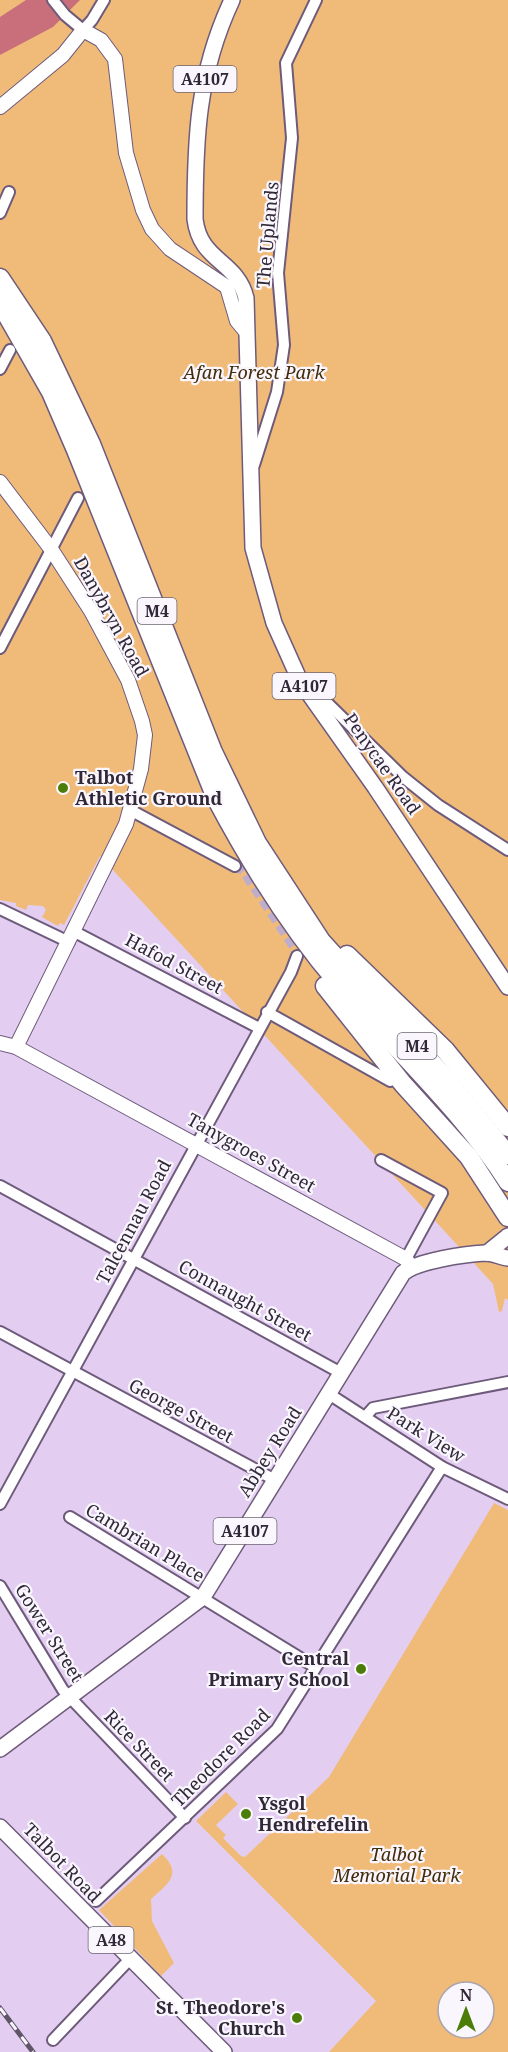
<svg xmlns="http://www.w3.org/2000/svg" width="508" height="2052" viewBox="0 0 508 2052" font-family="'Noto Serif',serif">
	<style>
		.green { fill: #f0bb79; fill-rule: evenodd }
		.water { fill: #c86f7b }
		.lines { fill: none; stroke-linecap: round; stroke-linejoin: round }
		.street-tunnel { stroke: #bfadcc; stroke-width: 10; stroke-dasharray: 10 5; stroke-linecap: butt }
		.street-casing { stroke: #6e5b7b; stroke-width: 14 }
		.secondary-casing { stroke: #6e5b7b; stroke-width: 16 }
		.primary-casing { stroke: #6e5b7b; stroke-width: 18 }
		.highway-casing { stroke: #6e5b7b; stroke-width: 21 }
		.street { stroke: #fff; stroke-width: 10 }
		.secondary { stroke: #fff; stroke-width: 14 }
		.primary { stroke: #fff; stroke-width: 15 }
		.highway { stroke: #fff; stroke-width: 18 }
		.rail-casing { stroke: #605468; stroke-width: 5 }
		.rail { stroke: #faf6fe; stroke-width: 3; stroke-dasharray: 9; stroke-linecap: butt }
		.poi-dot { fill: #4c7d09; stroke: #faf6fe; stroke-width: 2 }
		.labels { text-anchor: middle; stroke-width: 4.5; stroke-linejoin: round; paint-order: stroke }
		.shield { fill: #faf6fe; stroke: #6d6672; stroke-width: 1.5 }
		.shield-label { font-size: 16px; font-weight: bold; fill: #302836 }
		.street-label { font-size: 18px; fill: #302836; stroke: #faf6fe }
		.park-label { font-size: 18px; font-style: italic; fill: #432c0b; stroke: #faf6fe }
		.poi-label { font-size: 18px; font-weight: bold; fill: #302836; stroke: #faf6fe; text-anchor: start }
	</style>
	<rect width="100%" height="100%" fill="#e3cef2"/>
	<g class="green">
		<path d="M 0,0 L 508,0 L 508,1300 L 505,1298 L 502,1311 L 499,1312 L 493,1284 L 100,856 L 64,925 L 60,923 L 58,926 L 42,917 L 46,910 L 43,906 L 28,905 L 26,910 L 16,906 L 16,903 L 0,900 Z"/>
		<path d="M 494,1503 L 508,1510 L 508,2052 L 329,2052 L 376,2001 L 196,1821 L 226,1792 L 238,1804 L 216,1825 L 226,1835 L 223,1838 L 241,1856 L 245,1857 L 329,1777 ZM 448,1992 L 484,1992 L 484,2028 L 448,2028 Z"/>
		<path d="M 162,1854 C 183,1874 168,1884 151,1899 L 152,1921 L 174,1963 L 161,1976 L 99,1910 Z"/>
	</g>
	<path class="water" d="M 26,0 L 80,0 L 53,27 L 0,55 L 0,17 Z"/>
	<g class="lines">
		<path class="street-tunnel" d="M 235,866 L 243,870 L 295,948 L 297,956"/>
		<defs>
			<g id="street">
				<path d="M 53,0 L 65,15 L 83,30 L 92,20 L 104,0"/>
				<path d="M 0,213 L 9,192"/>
				<path d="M 0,369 L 10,350"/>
				<path d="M 254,465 L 277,392 L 284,345 L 278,273 L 292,138 L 286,63 L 316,0"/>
				<path d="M 0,648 L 78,498"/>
				<path d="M 306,682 L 403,777 L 438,805 L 508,850"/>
				<path d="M 132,811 L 235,866"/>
				<path d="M 0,909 L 69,942"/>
				<path d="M 73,931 L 259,1028"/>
				<path d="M 267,1012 L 390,1081"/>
				<path d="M 381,1160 L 442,1193 L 406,1259"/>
				<path d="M 0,1186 L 341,1373"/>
				<path d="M 0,1332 L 275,1480"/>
				<path d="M 329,1394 L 442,1467 L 508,1499"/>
				<path d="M 366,1416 L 373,1408 L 508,1382"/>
				<path d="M 0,1504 L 291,972 L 297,956"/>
				<path d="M 70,1517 L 315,1667"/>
				<path d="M 0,1586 L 63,1690 L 185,1818"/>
				<path d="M 96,1901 L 277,1729 L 442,1467"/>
				<path d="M 53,2040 L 130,1959"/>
			</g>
			<g id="secondary">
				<path d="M 0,107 L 63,55 L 83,30 L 101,40 L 115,59 L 126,153 L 143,210 L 152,229 L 170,249 L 227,287 L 237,321 L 247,333"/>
				<path d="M 0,482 L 51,549 L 91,611 L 128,680 L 142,721 L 145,735 L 141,769 L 126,824 L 16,1047"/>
				<path d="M 0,1043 L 16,1047 L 406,1259 L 411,1267"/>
			</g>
			<g id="primary">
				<path d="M 232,0 C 197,75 195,139 195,219 C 200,262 237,260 246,298 L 253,548 L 274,623 L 300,681 L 375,787 L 508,987"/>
				<path d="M 487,1253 L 508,1236"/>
				<path d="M 0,1749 L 203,1597 L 403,1273 C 417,1261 465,1254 485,1253 C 492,1253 501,1257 508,1258"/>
				<path d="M 0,1827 L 224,2052"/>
			</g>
			<g id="highway">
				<path d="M 0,278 L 42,341 L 91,444 L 213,752 L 257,843 L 321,941 L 442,1074 L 508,1155"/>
				<path d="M 0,303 L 51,392 L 76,450 L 216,798 C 251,864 290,927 339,984 C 394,1048 463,1111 508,1182"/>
				<path d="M 347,955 L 445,1050 L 508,1127"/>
				<path d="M 325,986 L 403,1084 L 469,1157 L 508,1217"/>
			</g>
		</defs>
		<use href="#street" class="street-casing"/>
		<use href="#secondary" class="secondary-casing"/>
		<use href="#primary" class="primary-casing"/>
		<use href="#highway" class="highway-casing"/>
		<use href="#street" class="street"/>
		<use href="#secondary" class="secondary"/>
		<use href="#primary" class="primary"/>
		<use href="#highway" class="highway"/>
		<defs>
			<path id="rail" d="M 0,2008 L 33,2052"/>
		</defs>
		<use href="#rail" class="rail-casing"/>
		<use href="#rail" class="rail"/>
	</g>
	<g class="poi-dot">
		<circle cx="63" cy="788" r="6"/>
		<circle cx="361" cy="1669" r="6"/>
		<circle cx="246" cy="1814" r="6"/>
		<circle cx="297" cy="2018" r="6"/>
	</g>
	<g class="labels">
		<g class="shield">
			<rect x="173.5" y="66" width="63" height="26" rx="4.5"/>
			<rect x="137.5" y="598" width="39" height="26" rx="4.5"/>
			<rect x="272.5" y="673" width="63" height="26" rx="4.5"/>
			<rect x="397.5" y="1033" width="39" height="26" rx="4.5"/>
			<rect x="213.5" y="1518" width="63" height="26" rx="4.5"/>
			<rect x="88.5" y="1927" width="45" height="26" rx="4.5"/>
		</g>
		<g class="shield-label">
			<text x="205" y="85">A4107</text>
			<text x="157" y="617">M4</text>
			<text x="304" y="692">A4107</text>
			<text x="417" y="1052">M4</text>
			<text x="245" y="1537">A4107</text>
			<text x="111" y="1946">A48</text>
		</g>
		<g class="street-label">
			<text transform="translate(268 235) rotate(-85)" y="6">The Uplands</text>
			<text transform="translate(111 617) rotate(61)" y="6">Danybryn Road</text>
			<text transform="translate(382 764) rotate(55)" y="6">Penycae Road</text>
			<text transform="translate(174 964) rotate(28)" y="6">Hafod Street</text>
			<text transform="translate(251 1153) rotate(29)" y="6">Tanygroes Street</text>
			<text transform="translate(134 1222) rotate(-62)" y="6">Talcennau Road</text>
			<text transform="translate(245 1301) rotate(29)" y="6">Connaught Street</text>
			<text transform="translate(181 1411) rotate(28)" y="6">George Street</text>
			<text transform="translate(426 1435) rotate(32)" y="6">Park View</text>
			<text transform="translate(270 1452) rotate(-58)" y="6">Abbey Road</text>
			<text transform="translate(145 1543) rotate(31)" y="6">Cambrian Place</text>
			<text transform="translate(49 1633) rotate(58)" y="6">Gower Street</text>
			<text transform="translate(139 1746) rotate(46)" y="6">Rice Street</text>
			<text transform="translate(221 1758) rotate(-45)" y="6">Theodore Road</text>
			<text transform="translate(62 1863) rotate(46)" y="6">Talbot Road</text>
		</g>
		<g class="park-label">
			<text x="254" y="379">Afan Forest Park</text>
			<text x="397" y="1861">Talbot<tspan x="397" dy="21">Memorial Park</tspan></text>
		</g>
		<g class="poi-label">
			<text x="75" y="784">Talbot<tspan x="75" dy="21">Athletic Ground</tspan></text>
			<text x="349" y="1665" text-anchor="end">Central<tspan x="349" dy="21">Primary School</tspan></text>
			<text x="258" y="1810">Ysgol<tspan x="258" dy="21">Hendrefelin</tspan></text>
			<text x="285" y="2014" text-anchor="end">St. Theodore's<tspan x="285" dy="21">Church</tspan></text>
		</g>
	</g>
	<g transform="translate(466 2010)"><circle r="28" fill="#faf6fe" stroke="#a9a4ae" stroke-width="1.5"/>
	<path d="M0-4.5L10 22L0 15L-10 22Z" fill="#4c7d09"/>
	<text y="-9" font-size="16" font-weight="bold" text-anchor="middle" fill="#302836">N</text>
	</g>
</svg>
